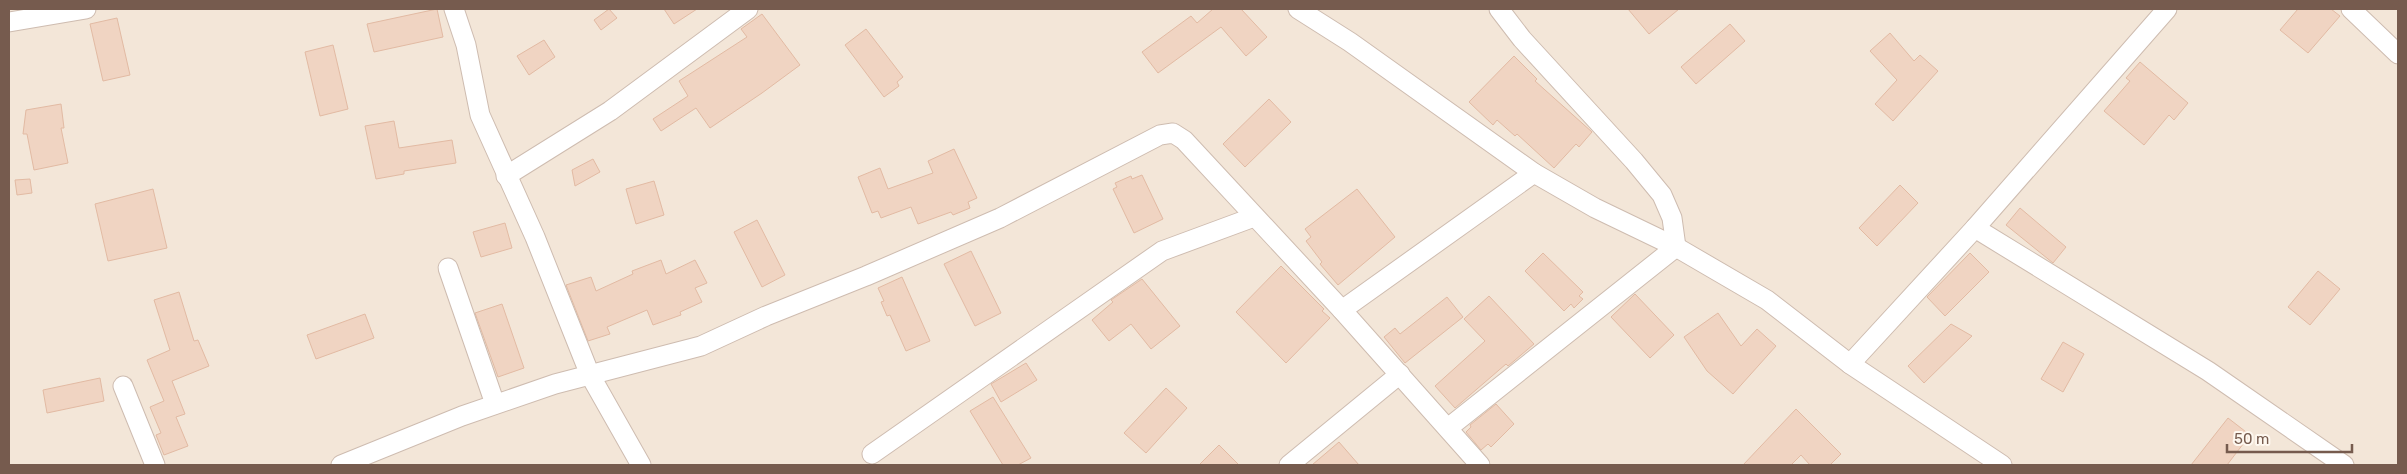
<svg xmlns="http://www.w3.org/2000/svg" width="2407" height="474" viewBox="0 0 2407 474" font-family="Rubik,sans-serif">
	<style>
		.residential { fill: #f3e6d8 }
		.building { fill: #f0d4c2; stroke: #e2baa3 }
		.lines { fill: none; stroke-linecap: round; stroke-linejoin: round }
		.street-casing { stroke: #cebcb0; stroke-width: 21 }
		.street { stroke: #fff; stroke-width: 19 }
	</style>
	<rect width="100%" height="100%" fill="#fcf4e9"/>
	<rect class="residential" x="9" y="9" width="2389" height="456"/>
	<g class="building">
		<path d="M 437,9 L 443,37 L 374,52 L 367,24 Z"/>
		<path d="M 609,9 L 617,18 L 601,30 L 594,20 Z"/>
		<path d="M 664,9 L 697,9 L 674,24 Z"/>
		<path d="M 1213,9 L 1241,9 L 1267,37 L 1246,56 L 1221,27 L 1158,73 L 1142,52 L 1191,16 L 1197,23 Z"/>
		<path d="M 1628,9 L 1679,9 L 1649,34 Z"/>
		<path d="M 2298,9 L 2331,9 L 2340,16 L 2308,53 L 2280,30 Z"/>
		<path d="M 762,14 L 800,65 L 762,93 L 710,128 L 696,108 L 661,131 L 653,119 L 688,96 L 679,81 L 747,37 L 741,29 Z"/>
		<path d="M 117,18 L 130,75 L 103,81 L 90,24 Z"/>
		<path d="M 1730,24 L 1745,41 L 1696,84 L 1681,67 Z"/>
		<path d="M 866,29 L 903,77 L 897,82 L 899,86 L 884,97 L 845,45 Z"/>
		<path d="M 1890,33 L 1914,61 L 1920,55 L 1938,71 L 1893,121 L 1875,104 L 1897,80 L 1870,51 Z"/>
		<path d="M 544,40 L 555,57 L 529,75 L 517,56 Z"/>
		<path d="M 333,45 L 348,109 L 320,116 L 305,52 Z"/>
		<path d="M 1514,56 L 1537,79 L 1535,81 L 1592,132 L 1579,147 L 1576,144 L 1554,168 L 1517,134 L 1515,136 L 1497,120 L 1493,125 L 1469,102 Z"/>
		<path d="M 2140,62 L 2188,103 L 2174,120 L 2169,115 L 2144,145 L 2104,111 L 2130,81 L 2126,78 Z"/>
		<path d="M 1269,99 L 1291,122 L 1245,167 L 1223,144 Z"/>
		<path d="M 61,104 L 64,128 L 61,128 L 68,163 L 34,170 L 27,134 L 23,134 L 26,110 Z"/>
		<path d="M 394,121 L 399,148 L 452,140 L 456,163 L 404,171 L 404,174 L 376,179 L 365,126 Z"/>
		<path d="M 954,149 L 977,198 L 968,202 L 970,208 L 953,215 L 951,212 L 918,224 L 911,207 L 881,218 L 878,211 L 872,213 L 858,177 L 880,168 L 888,189 L 933,173 L 928,161 Z"/>
		<path d="M 593,159 L 600,172 L 575,186 L 572,170 Z"/>
		<path d="M 1142,175 L 1163,219 L 1134,233 L 1113,189 L 1117,187 L 1115,183 L 1131,176 L 1132,179 Z"/>
		<path d="M 30,179 L 32,193 L 17,195 L 15,180 Z"/>
		<path d="M 654,181 L 664,215 L 636,224 L 626,189 Z"/>
		<path d="M 1900,185 L 1918,203 L 1877,246 L 1859,228 Z"/>
		<path d="M 153,189 L 167,248 L 108,261 L 95,204 Z"/>
		<path d="M 1357,189 L 1395,237 L 1338,285 L 1320,264 L 1322,262 L 1306,241 L 1311,237 L 1305,229 Z"/>
		<path d="M 2020,208 L 2066,247 L 2053,263 L 2006,225 Z"/>
		<path d="M 757,220 L 785,275 L 762,287 L 734,232 Z"/>
		<path d="M 505,223 L 512,248 L 481,257 L 473,232 Z"/>
		<path d="M 971,251 L 1001,313 L 975,326 L 944,264 Z"/>
		<path d="M 1543,253 L 1583,292 L 1579,296 L 1583,299 L 1574,308 L 1571,304 L 1564,311 L 1525,271 Z"/>
		<path d="M 1970,253 L 1989,272 L 1945,316 L 1927,297 Z"/>
		<path d="M 661,260 L 666,274 L 695,260 L 707,283 L 695,288 L 702,302 L 680,312 L 681,315 L 653,325 L 647,310 L 607,327 L 610,334 L 588,341 L 566,285 L 591,277 L 596,291 L 633,274 L 632,271 Z"/>
		<path d="M 1281,266 L 1324,309 L 1322,311 L 1330,318 L 1286,363 L 1236,312 Z"/>
		<path d="M 2318,271 L 2340,289 L 2310,325 L 2288,307 Z"/>
		<path d="M 902,277 L 930,341 L 906,351 L 890,315 L 887,316 L 881,302 L 884,301 L 878,288 Z"/>
		<path d="M 1142,279 L 1180,326 L 1151,349 L 1131,324 L 1109,341 L 1092,320 L 1113,302 L 1111,300 Z"/>
		<path d="M 179,292 L 194,341 L 198,340 L 209,366 L 172,381 L 185,414 L 176,417 L 188,446 L 164,455 L 156,435 L 161,433 L 150,407 L 164,401 L 147,360 L 170,350 L 154,300 Z"/>
		<path d="M 1635,294 L 1674,335 L 1650,358 L 1611,317 Z"/>
		<path d="M 1489,296 L 1534,344 L 1508,366 L 1506,364 L 1455,408 L 1435,386 L 1485,341 L 1464,319 Z"/>
		<path d="M 1447,297 L 1463,317 L 1405,363 L 1384,337 L 1395,328 L 1400,334 Z"/>
		<path d="M 502,304 L 524,368 L 498,377 L 475,313 Z"/>
		<path d="M 1718,313 L 1741,346 L 1757,329 L 1776,346 L 1733,394 L 1707,371 L 1684,337 Z"/>
		<path d="M 365,314 L 374,338 L 316,359 L 307,335 Z"/>
		<path d="M 1951,324 L 1972,336 L 1924,383 L 1908,366 Z"/>
		<path d="M 2063,342 L 2084,354 L 2063,392 L 2041,379 Z"/>
		<path d="M 1026,363 L 1037,380 L 1001,402 L 991,384 Z"/>
		<path d="M 100,378 L 104,401 L 47,413 L 43,390 Z"/>
		<path d="M 1166,388 L 1187,408 L 1146,453 L 1124,433 Z"/>
		<path d="M 993,397 L 1031,458 L 1018,465 L 1003,465 L 970,411 Z"/>
		<path d="M 1496,404 L 1514,424 L 1491,447 L 1488,444 L 1481,450 L 1466,432 L 1471,427 L 1470,425 Z"/>
		<path d="M 1796,409 L 1841,454 L 1830,465 L 1810,465 L 1801,455 L 1791,465 L 1743,465 Z"/>
		<path d="M 2228,418 L 2250,435 L 2227,465 L 2191,465 Z"/>
		<path d="M 1339,442 L 1359,465 L 1312,465 Z"/>
		<path d="M 1219,445 L 1239,465 L 1199,465 Z"/>
	</g>
	<g class="lines">
		<defs>
			<g id="street">
				<path d="M 454,9 L 466,45 L 480,115 L 535,237 L 590,375 L 641,465"/>
				<path d="M 1298,9 L 1350,42 L 1534,173 L 1595,208 L 1676,247 L 1767,300 L 1850,364 L 2002,465"/>
				<path d="M 2351,9 L 2398,54"/>
				<path d="M 9,22 L 86,9"/>
				<path d="M 506,176 L 610,111 L 748,9"/>
				<path d="M 1975,228 L 2208,371 L 2344,465"/>
				<path d="M 448,268 L 495,404"/>
				<path d="M 1342,310 L 1534,173"/>
				<path d="M 1850,364 L 1975,228 L 2167,9"/>
				<path d="M 123,386 L 155,465"/>
				<path d="M 1448,428 L 1676,247 L 1672,218 L 1662,195 L 1634,161 L 1522,39 L 1499,9"/>
				<path d="M 872,454 L 1162,251 L 1254,217"/>
				<path d="M 341,465 L 462,416 L 555,384 L 701,346 L 766,316 L 866,276 L 1000,218 L 1160,135 L 1173,133 L 1184,140 L 1342,310 L 1480,465"/>
				<path d="M 1289,465 L 1400,374"/>
			</g>
		</defs>
		<use href="#street" class="street-casing"/>
		<use href="#street" class="street"/>
	</g>
	<rect width="2407" height="474" fill="none" stroke="#765b4e" stroke-width="20"/>
	<path d="M2227 444v8h125v-8" fill="none" stroke="#765b4e" stroke-width="2.5"/>
	<text x="2234" y="444" font-size="15" fill="#765b4e" stroke="#fef8f0" stroke-width="4" paint-order="stroke">50 m</text>
</svg>
